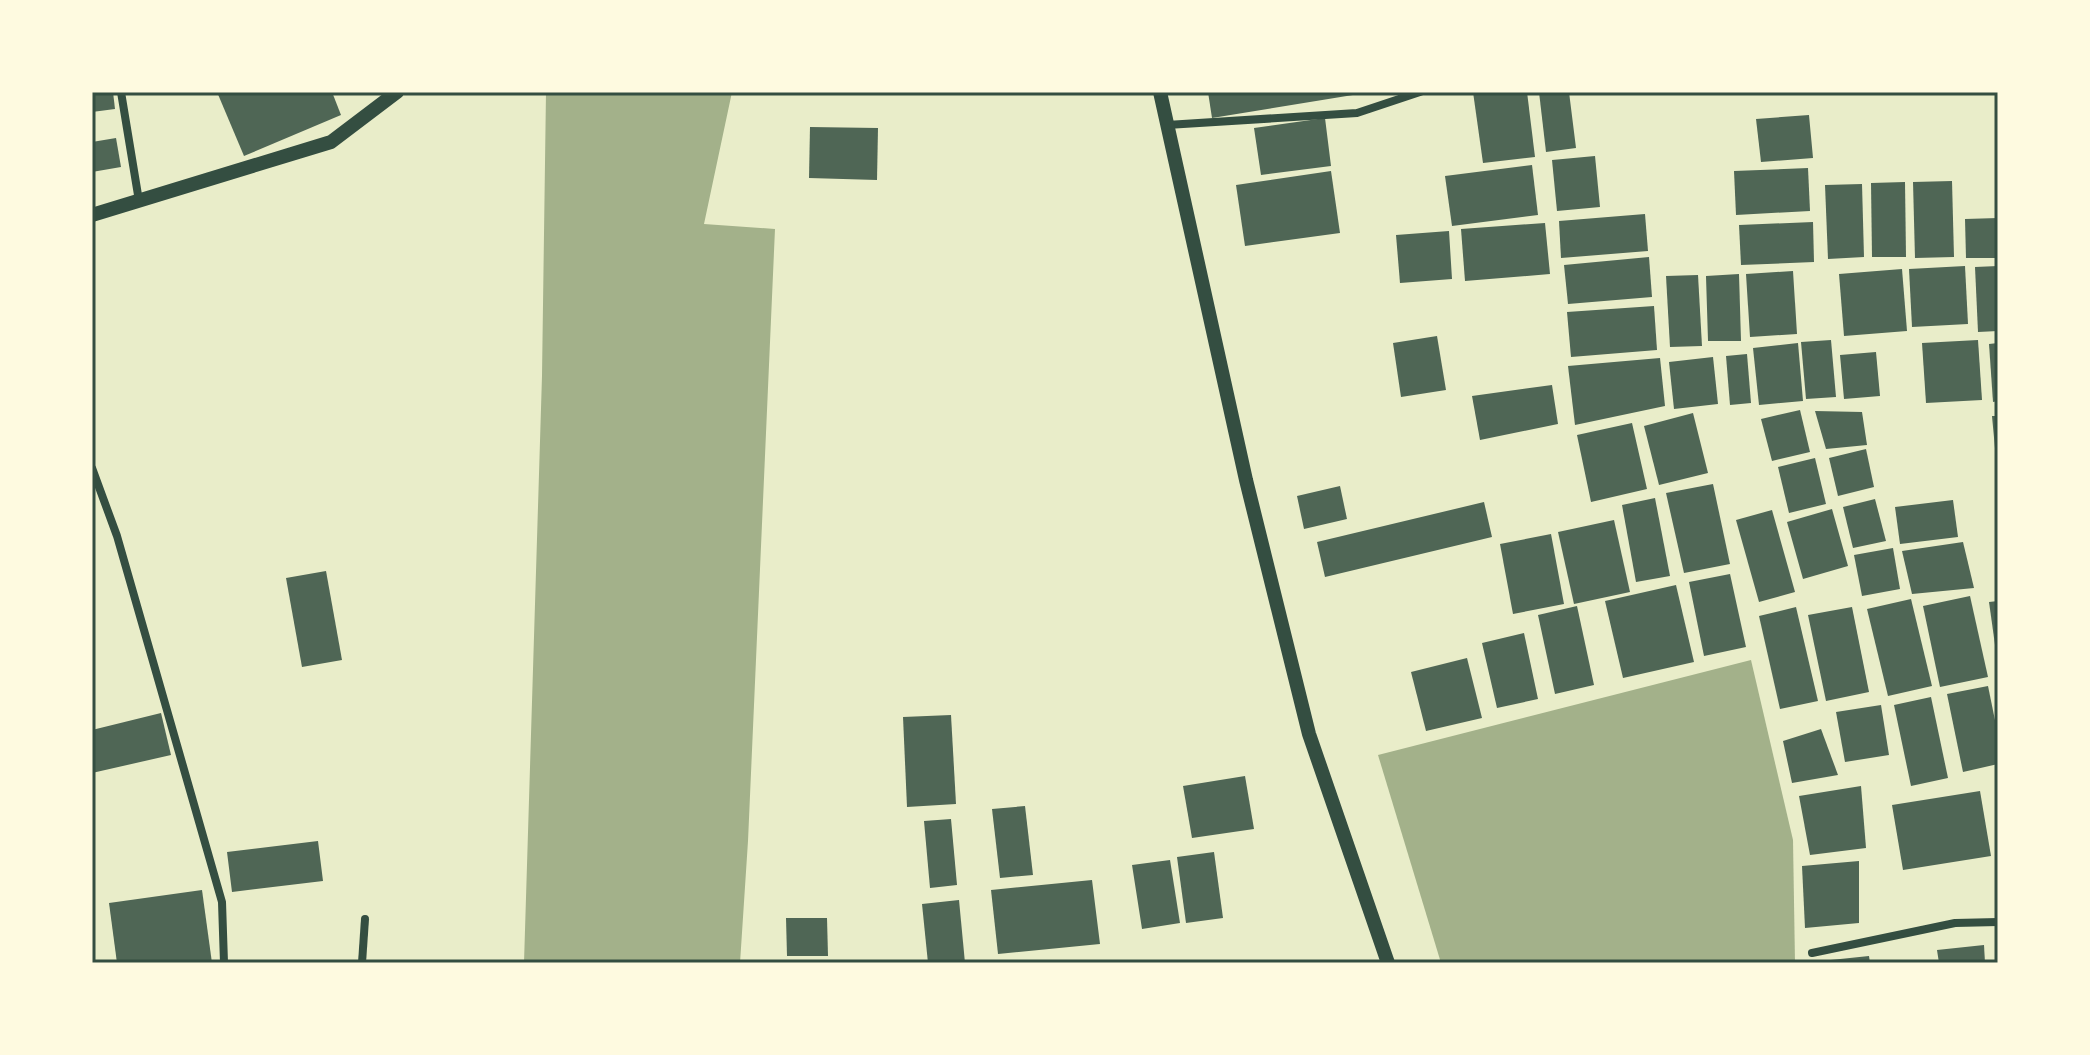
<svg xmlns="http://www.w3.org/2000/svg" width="2090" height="1055" viewBox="0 0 2090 1055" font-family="Mulish,sans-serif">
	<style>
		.water { fill: #a3b18a }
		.building { fill: #4f6655 }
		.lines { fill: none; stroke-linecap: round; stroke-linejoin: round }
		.minor { stroke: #344e41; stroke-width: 8 }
		.tertiary { stroke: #344e41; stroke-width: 14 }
		.neatline { fill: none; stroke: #344e41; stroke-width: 3 }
	</style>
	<rect width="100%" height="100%" fill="#e9edc9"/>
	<g class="water">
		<path d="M 546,92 L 732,92 L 704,224 L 775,229 L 748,841 L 740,963 L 524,963 L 542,376 Z"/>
		<path d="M 1751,660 L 1793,840 L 1795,963 L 1441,963 L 1378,755 Z"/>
	</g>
	<g class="building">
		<path d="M 92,92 L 113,92 L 115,109 L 92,112 Z"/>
		<path d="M 217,92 L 332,92 L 341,115 L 244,156 Z"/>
		<path d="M 1208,92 L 1359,92 L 1359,94 L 1212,118 Z"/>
		<path d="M 1473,92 L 1527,92 L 1535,157 L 1483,163 Z"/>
		<path d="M 1539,92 L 1569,92 L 1576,148 L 1546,152 Z"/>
		<path d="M 1809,115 L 1813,158 L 1761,162 L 1756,119 Z"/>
		<path d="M 1325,118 L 1331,166 L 1261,175 L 1254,128 Z"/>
		<path d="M 810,127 L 878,128 L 877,180 L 809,178 Z"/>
		<path d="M 116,138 L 121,167 L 92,172 L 92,142 Z"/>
		<path d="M 1595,156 L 1600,207 L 1557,211 L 1552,160 Z"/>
		<path d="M 1532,165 L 1538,215 L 1452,226 L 1445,176 Z"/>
		<path d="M 1808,168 L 1810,211 L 1736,215 L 1734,171 Z"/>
		<path d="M 1331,171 L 1340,233 L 1245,246 L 1236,185 Z"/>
		<path d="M 1952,181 L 1954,257 L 1915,258 L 1913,182 Z"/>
		<path d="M 1905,182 L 1906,257 L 1872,257 L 1871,183 Z"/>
		<path d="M 1862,184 L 1864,257 L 1828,259 L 1825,185 Z"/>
		<path d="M 1645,214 L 1648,251 L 1561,258 L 1559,221 Z"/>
		<path d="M 1998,218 L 1998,258 L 1966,258 L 1965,219 Z"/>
		<path d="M 1813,222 L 1814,262 L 1741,265 L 1739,225 Z"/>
		<path d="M 1545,223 L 1550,274 L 1465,281 L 1461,229 Z"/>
		<path d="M 1449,231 L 1452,279 L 1400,283 L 1396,235 Z"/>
		<path d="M 1649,257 L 1652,297 L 1568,304 L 1564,265 Z"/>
		<path d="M 1965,266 L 1968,324 L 1912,327 L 1909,269 Z"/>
		<path d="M 1998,266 L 1998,331 L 1978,332 L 1975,267 Z"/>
		<path d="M 1902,269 L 1907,331 L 1844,336 L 1839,274 Z"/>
		<path d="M 1793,271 L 1797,334 L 1750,337 L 1746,274 Z"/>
		<path d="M 1739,274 L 1741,341 L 1708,341 L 1706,276 Z"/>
		<path d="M 1698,275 L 1702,346 L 1670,347 L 1666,276 Z"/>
		<path d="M 1654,306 L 1657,350 L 1571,357 L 1567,312 Z"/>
		<path d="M 1437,336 L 1446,390 L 1401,397 L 1393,343 Z"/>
		<path d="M 1831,340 L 1836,397 L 1806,399 L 1801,342 Z"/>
		<path d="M 1978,340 L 1982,400 L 1926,403 L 1922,343 Z"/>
		<path d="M 1798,343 L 1803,401 L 1759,405 L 1753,348 Z"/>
		<path d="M 1998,343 L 1998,401 L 1993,402 L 1989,344 Z"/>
		<path d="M 1876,352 L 1880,396 L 1844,399 L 1840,355 Z"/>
		<path d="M 1747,354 L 1751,403 L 1730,405 L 1726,356 Z"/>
		<path d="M 1713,357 L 1718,404 L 1674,409 L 1669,362 Z"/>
		<path d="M 1660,358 L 1665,406 L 1575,425 L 1568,366 Z"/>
		<path d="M 1552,385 L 1558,424 L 1480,440 L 1472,396 Z"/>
		<path d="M 1800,410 L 1810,452 L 1772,461 L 1761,419 Z"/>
		<path d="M 1815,411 L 1862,412 L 1867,445 L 1826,449 Z"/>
		<path d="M 1693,413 L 1708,473 L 1659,485 L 1644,426 Z"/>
		<path d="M 1992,416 L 1998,416 L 1998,459 L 1996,459 Z"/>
		<path d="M 1632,423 L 1647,489 L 1591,502 L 1577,435 Z"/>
		<path d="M 1866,449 L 1874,487 L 1838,496 L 1829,458 Z"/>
		<path d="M 1815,458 L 1826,504 L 1789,513 L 1778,467 Z"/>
		<path d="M 1713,484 L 1730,564 L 1684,573 L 1666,493 Z"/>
		<path d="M 1340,486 L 1347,519 L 1304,529 L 1297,496 Z"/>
		<path d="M 1655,498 L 1670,576 L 1636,582 L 1622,505 Z"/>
		<path d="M 1875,499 L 1886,541 L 1853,548 L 1843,507 Z"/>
		<path d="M 1953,500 L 1958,537 L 1900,544 L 1895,507 Z"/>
		<path d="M 1484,502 L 1492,537 L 1325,577 L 1317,542 Z"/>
		<path d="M 1832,509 L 1848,566 L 1803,579 L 1787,522 Z"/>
		<path d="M 1772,510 L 1795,592 L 1759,602 L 1736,520 Z"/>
		<path d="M 1614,520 L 1630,592 L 1574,604 L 1558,532 Z"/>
		<path d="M 1551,534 L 1564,604 L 1513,614 L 1500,544 Z"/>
		<path d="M 1963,542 L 1974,588 L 1912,594 L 1902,551 Z"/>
		<path d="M 1893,548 L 1900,589 L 1862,596 L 1854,555 Z"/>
		<path d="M 326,571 L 342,660 L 302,667 L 286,578 Z"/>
		<path d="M 1730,574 L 1746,647 L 1704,656 L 1689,582 Z"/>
		<path d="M 1676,585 L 1694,662 L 1623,678 L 1605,601 Z"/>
		<path d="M 1970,596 L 1988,677 L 1940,687 L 1923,606 Z"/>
		<path d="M 1911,599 L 1932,686 L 1888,696 L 1867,609 Z"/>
		<path d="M 1998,601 L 1998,652 L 1996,652 L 1989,602 Z"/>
		<path d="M 1577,606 L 1594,685 L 1555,694 L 1538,615 Z"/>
		<path d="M 1796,607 L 1818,701 L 1780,709 L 1759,616 Z"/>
		<path d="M 1852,607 L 1869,692 L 1826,701 L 1808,615 Z"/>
		<path d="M 1524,633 L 1538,699 L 1497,708 L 1482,643 Z"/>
		<path d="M 1467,658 L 1482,718 L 1426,731 L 1411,672 Z"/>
		<path d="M 1988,686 L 1998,735 L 1998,764 L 1963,772 L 1947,694 Z"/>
		<path d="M 1931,697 L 1948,778 L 1911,786 L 1894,705 Z"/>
		<path d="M 1881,705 L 1889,755 L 1845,762 L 1836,712 Z"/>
		<path d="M 161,713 L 171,755 L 92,773 L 92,730 Z"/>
		<path d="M 951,715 L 956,804 L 907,807 L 903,717 Z"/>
		<path d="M 1821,729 L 1838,775 L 1792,783 L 1783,741 Z"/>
		<path d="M 1245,776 L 1254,829 L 1192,838 L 1183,786 Z"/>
		<path d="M 1861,786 L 1866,848 L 1810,855 L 1799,796 Z"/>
		<path d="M 1980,791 L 1991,856 L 1903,870 L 1892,805 Z"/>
		<path d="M 1025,806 L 1033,875 L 1000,878 L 992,809 Z"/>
		<path d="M 951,819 L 957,885 L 930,888 L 924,821 Z"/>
		<path d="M 318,841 L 323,881 L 232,892 L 227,852 Z"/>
		<path d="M 1214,852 L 1223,918 L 1186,923 L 1177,857 Z"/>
		<path d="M 1170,860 L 1180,923 L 1142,929 L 1132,865 Z"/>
		<path d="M 1859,861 L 1859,923 L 1805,928 L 1802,866 Z"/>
		<path d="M 1092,880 L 1100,944 L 998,954 L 991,890 Z"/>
		<path d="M 202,890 L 212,963 L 117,963 L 109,903 Z"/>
		<path d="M 959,900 L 965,963 L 928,963 L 922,904 Z"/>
		<path d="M 786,918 L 827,918 L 828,956 L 787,956 Z"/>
		<path d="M 1984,945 L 1985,963 L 1939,963 L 1937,950 Z"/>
		<path d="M 1869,956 L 1870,963 L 1821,963 L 1821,961 Z"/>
	</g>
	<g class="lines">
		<g class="minor">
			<path d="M 121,92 L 139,201"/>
			<path d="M 1167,125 L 1357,113 L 1420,92"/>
			<path d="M 92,468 L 117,536 L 222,902 L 224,963"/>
			<path d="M 1812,953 L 1955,923 L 1998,922"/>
			<path d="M 362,963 L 365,919"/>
		</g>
		<g class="tertiary">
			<path d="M 1160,92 L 1246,480 L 1309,734 L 1388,963"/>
			<path d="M 92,215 L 331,142 L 397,92"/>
		</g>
	</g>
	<rect width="2090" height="1055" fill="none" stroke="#fefae0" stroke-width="188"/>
	<rect x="94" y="94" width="1902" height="867" class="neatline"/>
</svg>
